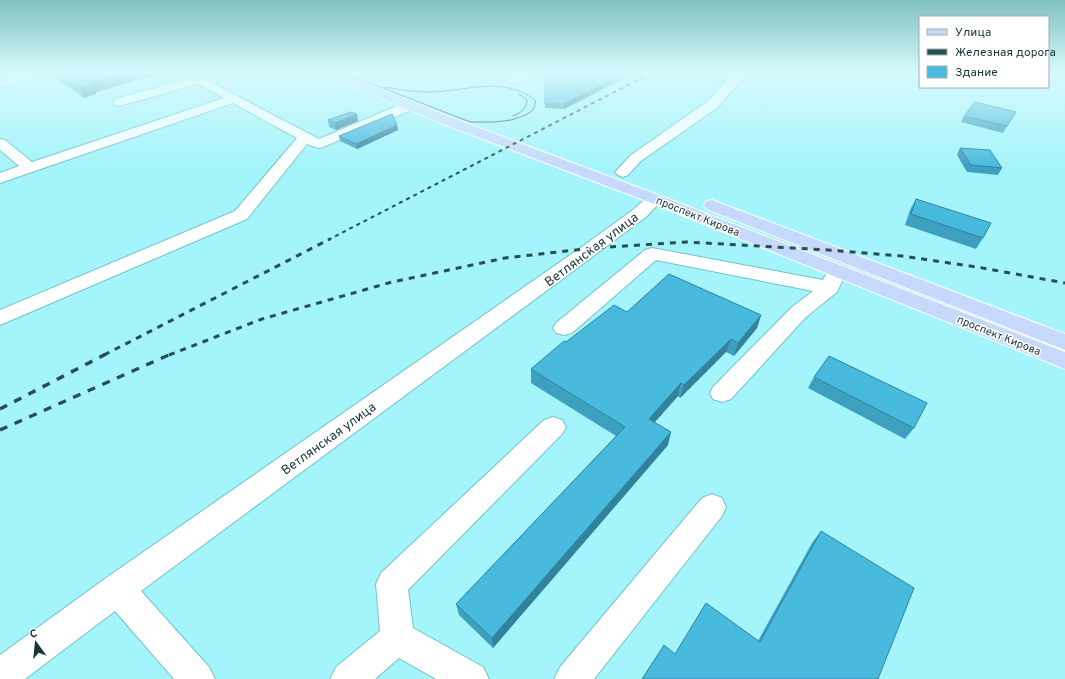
<svg xmlns="http://www.w3.org/2000/svg" width="1065" height="679" viewBox="0 0 1065 679" font-family="Overpass,sans-serif">
	<style>
		.lines { fill: none; stroke-linecap: round; stroke-linejoin: round }
		.minor-casing { stroke: #73c2c9; stroke-width: 2 }
		.major-casing { stroke: #fff; stroke-width: 2 }
		.minor { fill: #fff; fill-rule: evenodd }
		.major { fill: #c6d9fc; fill-rule: evenodd }
		.tram { stroke: #284f53; stroke-width: 1 }
		.rail-far2 { stroke: #284f53; stroke-width: 2; stroke-dasharray: 4 4; stroke-linecap: butt }
		.rail-far1 { stroke: #284f53; stroke-width: 3; stroke-dasharray: 6 6; stroke-linecap: butt }
		.rail { stroke: #284f53; stroke-width: 3.5; stroke-dasharray: 8 8; stroke-linecap: butt }
		.wall { fill: #3ea0bf }
		.shaded-wall { fill: #32829b }
		.building { fill: #48bade; stroke: #32829b }
		.labels { text-anchor: middle; stroke-width: 3; stroke-linejoin: round; paint-order: stroke }
		.far-street-label { font-size: 11px; fill: #153639; stroke: #fff }
		.street-label { font-size: 13px; fill: #153639; stroke: #fff }
	</style>
	<rect width="100%" height="100%" fill="#a4f4fb"/>
	<g class="lines">
		<defs>
			<g id="minor">
				<path d="M 25,73 L 47,73 L 45,75 L 0,87 L 0,79 Z"/>
				<path d="M 518,73 L 535,73 L 517,83 L 509,83 L 507,80 L 509,77 Z"/>
				<path d="M 734,73 L 747,73 L 718,107 L 641,161 L 628,175 L 623,177 L 618,175 L 615,172 L 631,155 L 708,101 Z"/>
				<path d="M 199,76 L 319,139 L 404,103 L 414,103 L 415,106 L 414,109 L 323,147 L 318,148 L 307,144 L 247,219 L 0,325 L 0,310 L 235,211 L 297,138 L 233,103 L 0,183 L 0,173 L 19,166 L 0,150 L 0,139 L 5,140 L 32,162 L 224,98 L 198,84 L 119,106 L 115,105 L 113,102 L 115,99 Z"/>
				<path d="M 655,194 L 661,196 L 663,199 L 646,217 L 141,591 L 209,667 L 215,679 L 174,679 L 115,611 L 25,679 L 0,679 L 0,655 L 106,578 L 586,244 L 634,209 L 649,196 Z"/>
				<path d="M 652,248 L 823,280 L 830,267 L 837,265 L 844,267 L 847,271 L 837,292 L 806,317 L 731,399 L 722,402 L 713,399 L 710,393 L 713,387 L 792,307 L 813,291 L 656,260 L 572,333 L 564,335 L 556,333 L 553,328 L 556,323 L 645,250 Z"/>
				<path d="M 553,417 L 562,420 L 566,427 L 562,434 L 408,590 L 413,628 L 483,667 L 489,679 L 436,679 L 399,658 L 375,679 L 330,679 L 336,667 L 380,631 L 376,584 L 381,573 L 544,420 Z"/>
				<path d="M 712,494 L 722,498 L 726,507 L 722,516 L 594,679 L 554,679 L 560,667 L 702,498 Z"/>
			</g>
			<g id="major">
				<path d="M 323,73 L 340,73 L 461,121 L 661,196 L 1065,352 L 1065,369 L 649,202 L 451,127 L 325,75 Z"/>
				<path d="M 712,200 L 1065,334 L 1065,350 L 706,209 L 704,205 L 706,201 Z"/>
			</g>
		</defs>
		<use href="#minor" class="minor-casing"/>
		<use href="#major" class="major-casing"/>
		<use href="#minor" class="minor"/>
		<use href="#major" class="major"/>
		<g class="tram">
			<path d="M 344,73 L 470,122 L 495,122 L 511,120 L 526,115 L 533,110 L 536,101 C 505,75 468,91 431,92 C 416,92 400,90 385,87"/>
			<path d="M 513,116 C 520,114 527,108 527,100 L 519,94"/>
		</g>
		<path class="rail-far2" d="M 328,240 L 651,73"/>
		<g class="rail-far1">
			<path d="M 104,355 L 330,239"/>
			<path d="M 169,355 L 262,319 L 392,282 L 505,258 L 593,248 L 687,242 L 828,250 L 902,256 L 977,267 L 1065,283"/>
		</g>
		<g class="rail">
			<path d="M 0,409 L 106,354"/>
			<path d="M 0,430 L 171,354"/>
		</g>
	</g>
	<g class="wall">
		<path d="M 48,73 L 161,73 L 96,92 L 96,94 L 84,98 Z"/>
		<path d="M 545,73 L 634,73 L 564,109 L 545,108 Z"/>
		<path d="M 1016,112 L 1003,133 L 961,122 L 964,116 Z"/>
		<path d="M 328,120 L 358,121 L 336,130 L 329,127 Z"/>
		<path d="M 397,125 L 398,130 L 357,149 L 340,141 L 339,136 Z"/>
		<path d="M 960,148 L 1002,168 L 998,175 L 967,172 L 957,155 Z"/>
		<path d="M 916,199 L 983,238 L 976,249 L 905,225 L 910,210 Z"/>
		<path d="M 627,312 L 761,315 L 757,328 L 734,356 L 726,352 L 680,398 L 678,396 L 655,422 L 668,445 L 493,648 L 459,615 L 456,604 L 616,436 L 531,383 L 531,369 L 566,342 Z"/>
		<path d="M 814,377 L 914,428 L 905,439 L 808,388 Z"/>
		<path d="M 821,531 L 878,679 L 675,654 L 758,641 L 812,543 Z"/>
	</g>
	<g class="shaded-wall">
		<path d="M 123,73 L 161,73 L 96,92 L 96,94 L 84,98 L 79,88 L 91,82 Z"/>
		<path d="M 626,73 L 634,73 L 564,109 L 564,104 Z"/>
		<path d="M 357,114 L 358,121 L 336,130 L 335,123 Z"/>
		<path d="M 397,125 L 398,130 L 357,149 L 356,144 Z"/>
		<path d="M 761,315 L 757,328 L 734,356 L 738,343 Z"/>
		<path d="M 731,339 L 726,352 L 680,398 L 684,385 Z"/>
		<path d="M 681,383 L 678,396 L 646,432 L 649,419 Z"/>
		<path d="M 671,432 L 668,445 L 493,648 L 492,638 Z"/>
	</g>
	<g class="building">
		<path d="M 57,73 L 123,73 L 91,82 L 91,85 L 79,88 Z"/>
		<path d="M 545,73 L 626,73 L 564,104 L 545,104 Z"/>
		<path d="M 975,102 L 1016,112 L 1007,126 L 964,116 Z"/>
		<path d="M 351,112 L 357,114 L 335,123 L 328,120 Z"/>
		<path d="M 392,114 L 397,125 L 356,144 L 339,136 Z"/>
		<path d="M 960,148 L 990,150 L 1002,168 L 971,165 Z"/>
		<path d="M 916,199 L 991,223 L 983,238 L 911,214 Z"/>
		<path d="M 669,274 L 761,315 L 738,343 L 731,339 L 684,385 L 681,383 L 649,419 L 671,432 L 492,638 L 456,604 L 625,427 L 531,369 L 564,341 L 566,342 L 614,305 L 627,312 Z"/>
		<path d="M 829,356 L 927,403 L 914,428 L 814,377 Z"/>
		<path d="M 821,531 L 914,588 L 878,679 L 642,679 L 664,645 L 675,654 L 706,603 L 760,642 Z"/>
	</g>
	<linearGradient id="sky" x2="0" y2="1"><stop stop-color="#80c0be"/><stop offset="0.43" stop-color="#d6fafd"/><stop offset="1" stop-color="#d6fafd" stop-opacity="0"/></linearGradient>
	<rect width="1065" height="168" fill="url(#sky)"/>
	<g class="labels">
		<g class="far-street-label">
			<text transform="translate(698 216) rotate(22)" y="4">проспект Кирова</text>
			<text transform="translate(999 335) rotate(22)" y="4">проспект Кирова</text>
		</g>
		<g class="street-label">
			<text transform="translate(591 249) rotate(-37)" y="5">Ветлянская улица</text>
			<text transform="translate(328 438) rotate(-36)" y="5">Ветлянская улица</text>
		</g>
	</g>
	<rect x="919" y="16" width="130" height="72" fill="#ffffff" stroke="#a1afb0"/>
	<rect x="927" y="29" width="20" height="6" fill="#c6d9fc" stroke="#a1afb0"/>
	<text x="955" y="36" font-size="12" fill="#153639">Улица</text>
	<rect x="927" y="49" width="20" height="6" fill="#284f53" stroke="#a1afb0"/>
	<text x="955" y="56" font-size="12" fill="#153639">Железная дорога</text>
	<rect x="927" y="66" width="20" height="12" fill="#48bade" stroke="#a1afb0"/>
	<text x="955" y="76" font-size="12" fill="#153639">Здание</text>
	<g transform="translate(36 643) rotate(345)" stroke="#ffffff" stroke-width="3" paint-order="stroke">
	<path d="M0-3L7 15L0 10L-7 15Z" fill="#153639"/>
	<text y="-6" font-size="11" font-weight="bold" text-anchor="middle" fill="#153639">С</text>
	</g>
</svg>
